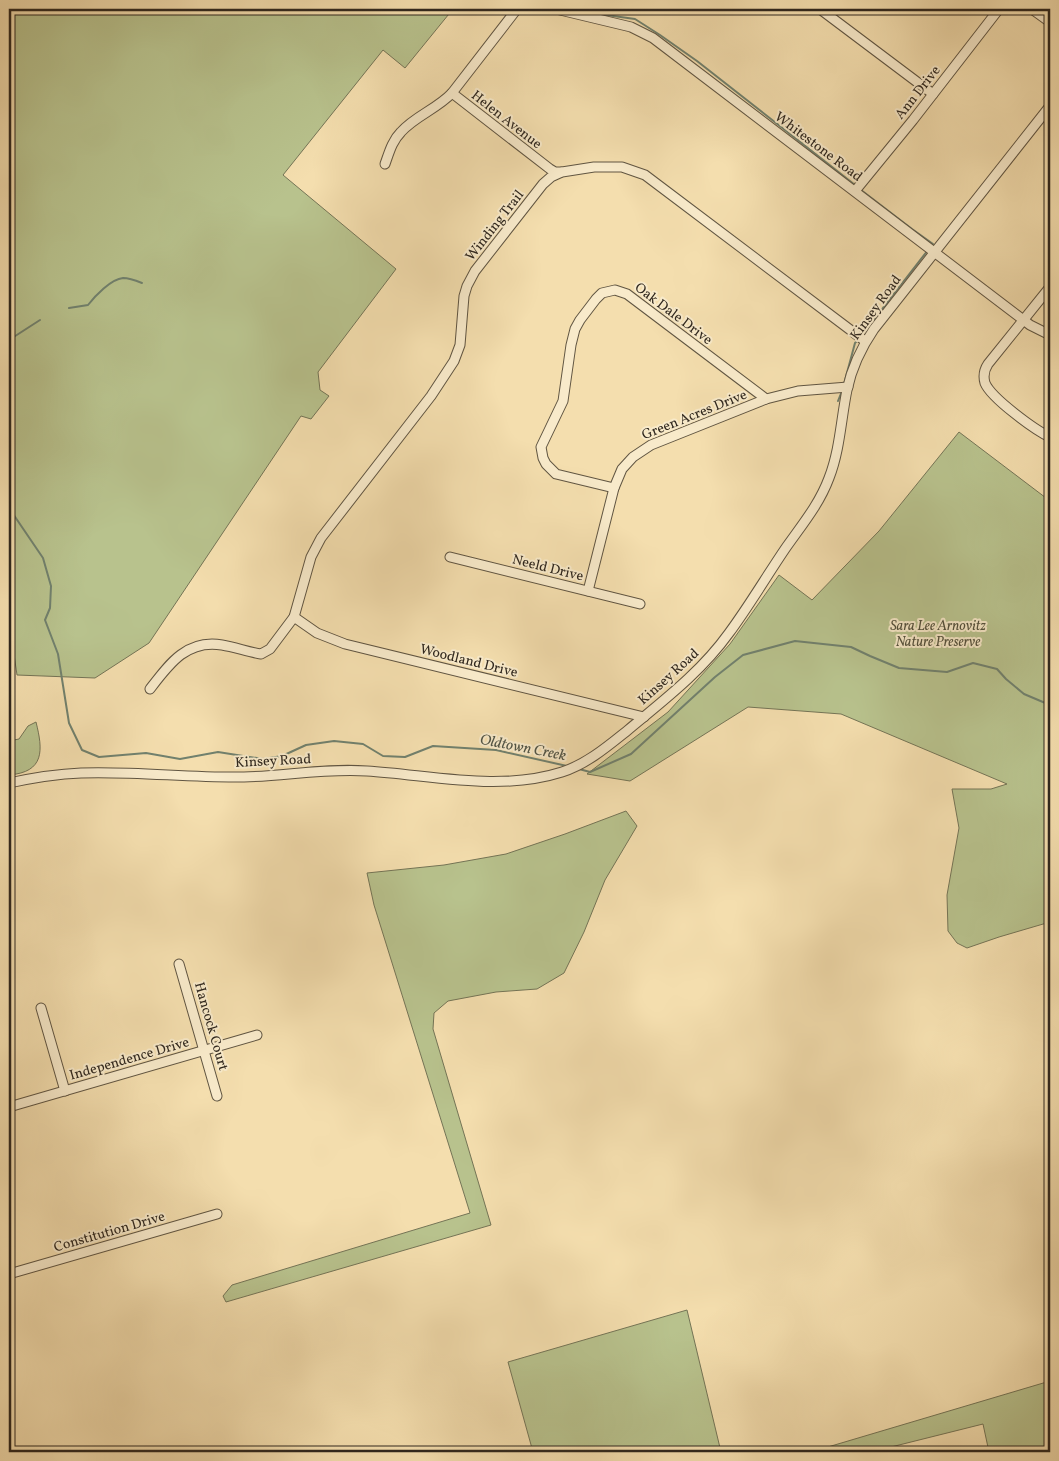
<svg xmlns="http://www.w3.org/2000/svg" width="1059" height="1461" viewBox="0 0 1059 1461" font-family="Vollkorn,serif">
	<style>
		.green { fill: #b8c28d; stroke: #747456 }
		.lines { fill: none; stroke-linecap: round; stroke-linejoin: round }
		.stream { stroke: #71816e; stroke-width: 2 }
		.minor-casing { stroke: #605542; stroke-width: 11 }
		.minor { stroke: #f8eaca; stroke-width: 9 }
		.labels { text-anchor: middle; stroke-width: 4; stroke-linejoin: round; paint-order: stroke }
		.street-label { font-size: 14px; fill: #2f271e; stroke: #f8eaca }
		.park-label { font-size: 14px; font-style: italic; fill: #514e3a; stroke: #f8eaca }
		.water-label { font-size: 15px; font-style: italic; fill: #505446; stroke: #f8eaca }
	</style>
	<rect width="100%" height="100%" fill="#f4deae"/>
	<filter id="stains"><feTurbulence type="fractalNoise" baseFrequency=".004" numOctaves="4"/><feColorMatrix values="0 0 0 0 .2 0 0 0 0 .09 0 0 0 0 .02 0 0 0 .5 -.17"/></filter>
	<radialGradient id="worn" r=".72"><stop offset=".6" stop-color="#630" stop-opacity="0"/><stop offset="1" stop-color="#630" stop-opacity=".3"/></radialGradient>
	<g class="green">
		<path d="M 9,9 L 453,9 L 405,68 L 383,50 L 283,175 L 396,269 L 318,372 L 320,390 L 329,396 L 311,419 L 301,416 L 149,643 L 95,678 L 17,675 L 11,634 L 9,635 Z"/>
		<path d="M 959,432 L 1050,501 L 1050,922 L 999,937 L 967,948 L 957,943 L 948,931 L 947,895 L 959,828 L 952,789 L 991,789 L 1007,784 L 841,714 L 748,707 L 630,781 L 587,774 L 668,712 L 730,644 L 779,575 L 812,600 L 879,531 Z"/>
		<path d="M 36,722 C 43,750 45,772 9,775 L 9,741 L 19,739 L 28,726 Z"/>
		<path d="M 626,811 L 637,826 L 605,880 L 584,932 L 564,973 L 537,989 L 496,992 L 448,1001 L 434,1013 L 433,1029 L 491,1225 L 226,1302 L 223,1296 L 232,1285 L 470,1213 L 374,905 L 367,873 L 444,865 L 506,854 L 565,834 Z"/>
		<path d="M 687,1310 L 721,1452 L 533,1452 L 508,1362 Z"/>
		<path d="M 1050,1381 L 1050,1452 L 989,1452 L 983,1424 L 871,1452 L 811,1452 Z"/>
	</g>
	<g class="lines">
		<g class="stream">
			<path d="M 577,9 L 599,14 L 635,19 L 660,35 L 697,61 L 855,185"/>
			<path d="M 861,190 L 912,229 L 933,244 L 931,246"/>
			<path d="M 69,308 L 88,305 C 95,296 111,279 123,278 C 128,278 137,281 142,283"/>
			<path d="M 862,335 L 928,250"/>
			<path d="M 9,340 L 40,320"/>
			<path d="M 844,384 L 855,343 L 859,339"/>
			<path d="M 838,401 L 842,391"/>
			<path d="M 9,508 L 43,558 L 51,586 L 50,608 L 45,620 L 58,654 L 69,723 L 82,750 L 99,757 L 146,753 L 180,759 L 218,752 L 263,759 L 282,756 L 306,745 L 334,741 L 363,744 L 383,756 L 405,757 L 433,746 L 496,750 L 567,766"/>
			<path d="M 579,769 L 590,772 L 631,754 L 715,677 L 743,655 L 795,641 L 851,647 L 870,656 L 899,668 L 947,672 L 973,663 L 997,669 L 1006,679 L 1024,694 L 1050,705"/>
		</g>
		<defs>
			<g id="minor">
				<path d="M 517,9 L 452,93 L 550,169 L 555,172 L 561,172"/>
				<path d="M 556,9 L 631,27 L 653,38 L 1030,325 L 1050,335"/>
				<path d="M 820,9 L 933,94"/>
				<path d="M 1032,9 L 1050,22"/>
				<path d="M 385,164 C 389,153 392,141 401,132 C 415,116 437,109 452,93"/>
				<path d="M 855,191 L 913,120 L 999,9"/>
				<path d="M 1050,287 L 988,364 C 984,370 983,376 985,383 C 991,398 1035,430 1050,437"/>
				<path d="M 614,488 L 556,474 L 546,464 L 543,458 L 541,447 L 563,401 L 571,345 L 575,329 L 580,320 L 596,299 L 602,293 L 615,290 L 627,294 L 766,399"/>
				<path d="M 450,557 L 640,604"/>
				<path d="M 588,591 L 614,488 L 622,469 L 633,457 L 651,445 L 766,399 L 798,391 L 848,387"/>
				<path d="M 294,617 L 317,633 L 345,644 L 644,717"/>
				<path d="M 150,689 C 169,664 187,639 222,645 C 235,647 248,652 261,654 L 270,649 L 294,617 L 311,557 L 321,538 L 431,396 L 454,361 L 460,345 L 464,296 L 467,286 L 475,271 L 543,184 L 551,177 L 562,172 L 594,167 L 622,167 L 645,175 L 865,341"/>
				<path d="M 9,783 C 32,778 57,774 81,773 C 135,771 190,778 244,777 C 285,776 326,768 367,771 C 431,775 499,792 562,772 C 587,764 608,746 628,730 C 664,700 701,672 729,633 C 749,606 766,577 785,549 C 801,526 819,505 829,478 C 840,450 841,419 847,390 C 852,367 861,348 874,329 L 1050,106"/>
				<path d="M 179,964 L 217,1096"/>
				<path d="M 41,1008 L 65,1091"/>
				<path d="M 9,1107 L 257,1035"/>
				<path d="M 9,1274 L 217,1214"/>
			</g>
		</defs>
		<use href="#minor" class="minor-casing"/>
		<use href="#minor" class="minor"/>
	</g>
	<g class="labels">
		<g class="street-label">
			<text transform="translate(917 92) rotate(-52)" y="5">Ann Drive</text>
			<text transform="translate(507 119) rotate(38)" y="5">Helen Avenue</text>
			<text transform="translate(819 146) rotate(37)" y="5">Whitestone Road</text>
			<text transform="translate(494 225) rotate(-52)" y="5">Winding Trail</text>
			<text transform="translate(875 307) rotate(-54)" y="5">Kinsey Road</text>
			<text transform="translate(674 313) rotate(37)" y="5">Oak Dale Drive</text>
			<text transform="translate(694 414) rotate(-22)" y="5">Green Acres Drive</text>
			<text transform="translate(548 567) rotate(14)" y="5">Neeld Drive</text>
			<text transform="translate(469 660) rotate(14)" y="5">Woodland Drive</text>
			<text transform="translate(668 676) rotate(-42)" y="5">Kinsey Road</text>
			<text transform="translate(273 760) rotate(-3)" y="5">Kinsey Road</text>
			<text transform="translate(212 1026) rotate(74)" y="5">Hancock Court</text>
			<text transform="translate(129 1058) rotate(-16)" y="5">Independence Drive</text>
			<text transform="translate(109 1231) rotate(-16)" y="5">Constitution Drive</text>
		</g>
		<g class="park-label">
			<text x="938" y="630">Sara Lee Arnovitz<tspan x="938" dy="16">Nature Preserve</tspan></text>
		</g>
		<g class="water-label">
			<text transform="translate(523 747) rotate(11)" y="5">Oldtown Creek</text>
		</g>
	</g>
	<rect width="1059" height="1461" fill="none" stroke="#f4deae" stroke-width="30"/>
	<rect x="10" y="10" width="1039" height="1441" fill="none" stroke="#2f271e" stroke-width="2.5"/>
	<rect x="15" y="15" width="1029" height="1431" fill="none" stroke="#2f271e"/>
	<rect width="100%" height="100%" filter="url(#stains)"/>
	<rect width="100%" height="100%" fill="url(#worn)"/>
</svg>
